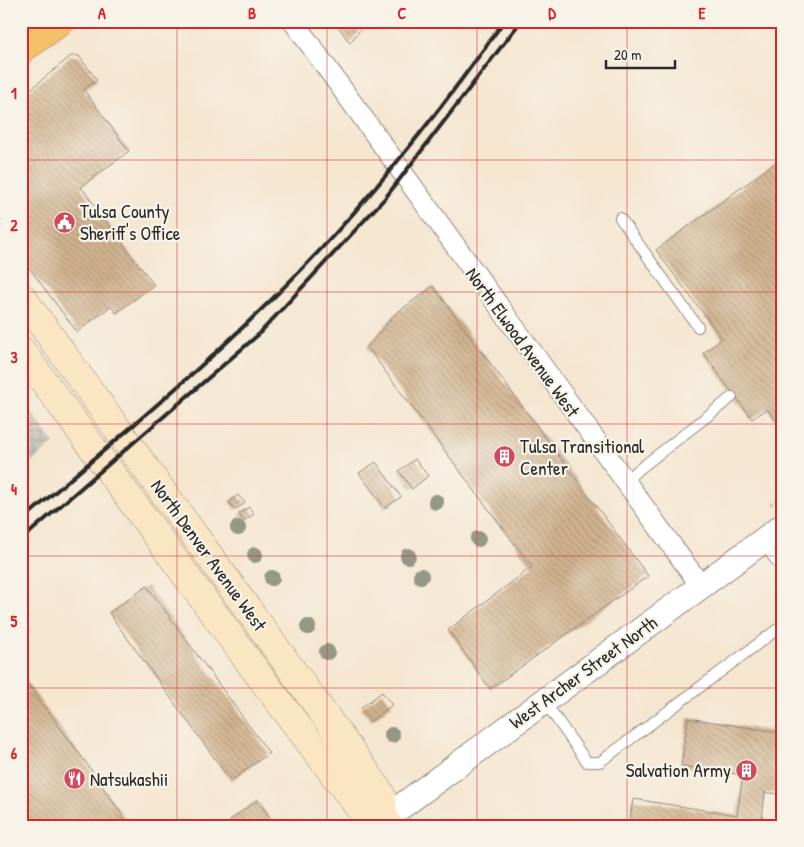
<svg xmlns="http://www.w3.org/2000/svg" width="804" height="847" viewBox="0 0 804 847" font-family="'Patrick Hand',sans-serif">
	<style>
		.industrial { fill: url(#industrial-grid) }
		.building { fill: url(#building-back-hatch) }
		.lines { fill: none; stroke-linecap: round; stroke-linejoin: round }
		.service-casing { stroke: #90887e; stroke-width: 12 }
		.minor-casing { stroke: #90887e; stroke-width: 22 }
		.tertiary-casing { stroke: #90887e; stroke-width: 27 }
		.secondary-casing { stroke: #90887e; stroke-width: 29 }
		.primary-casing { stroke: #90887e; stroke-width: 29 }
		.path { stroke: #90887e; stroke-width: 3; stroke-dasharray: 1 4; stroke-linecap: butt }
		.service { stroke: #fff; stroke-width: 10 }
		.minor { stroke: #fff; stroke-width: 20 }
		.tertiary { stroke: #fff; stroke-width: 25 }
		.secondary { stroke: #fbe6c3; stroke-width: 28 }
		.primary { stroke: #f4c16a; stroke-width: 28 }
		.rail { stroke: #2b2b2b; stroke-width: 4 }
		.tree { fill: #949885 }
		.grid { fill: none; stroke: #d62828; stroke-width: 1; stroke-opacity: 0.55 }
		.labels { text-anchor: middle; stroke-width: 4.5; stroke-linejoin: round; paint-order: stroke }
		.poi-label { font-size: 19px; fill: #2b2b2b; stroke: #f7f3e8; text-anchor: start }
		.street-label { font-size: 19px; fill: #2b2b2b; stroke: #f7f3e8 }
		.neatline { fill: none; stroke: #d62828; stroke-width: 2 }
		.grid-label { font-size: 16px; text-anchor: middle; font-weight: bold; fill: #d62828 }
	</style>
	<defs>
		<pattern id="industrial-grid" width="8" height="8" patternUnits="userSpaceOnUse" patternTransform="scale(1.25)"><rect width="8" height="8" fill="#c9c3b8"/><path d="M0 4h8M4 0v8" fill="none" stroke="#ada89e"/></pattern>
		<pattern id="building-back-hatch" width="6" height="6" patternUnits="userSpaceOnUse" patternTransform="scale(1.25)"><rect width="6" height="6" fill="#d2b38f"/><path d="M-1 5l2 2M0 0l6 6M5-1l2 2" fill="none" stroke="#ab9275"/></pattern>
	</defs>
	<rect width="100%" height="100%" fill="#f7f3e8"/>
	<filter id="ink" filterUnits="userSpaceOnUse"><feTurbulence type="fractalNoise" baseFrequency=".02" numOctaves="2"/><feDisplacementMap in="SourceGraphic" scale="10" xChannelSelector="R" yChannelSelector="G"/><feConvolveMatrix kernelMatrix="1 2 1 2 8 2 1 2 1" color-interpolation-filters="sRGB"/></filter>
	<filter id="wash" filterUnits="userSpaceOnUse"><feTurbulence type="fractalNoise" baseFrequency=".0096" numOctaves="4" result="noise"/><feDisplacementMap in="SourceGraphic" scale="20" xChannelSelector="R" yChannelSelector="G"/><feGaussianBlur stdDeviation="1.12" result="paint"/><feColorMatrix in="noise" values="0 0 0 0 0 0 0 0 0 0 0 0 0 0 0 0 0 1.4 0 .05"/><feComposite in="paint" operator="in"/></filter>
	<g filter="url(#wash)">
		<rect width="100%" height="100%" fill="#f5e6d0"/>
		<path class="industrial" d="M 21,398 L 54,443 L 21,471 Z"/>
		<g id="blocks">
			<g class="building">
				<path d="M 334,21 L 367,21 L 350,43 Z"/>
				<path d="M 71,56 L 79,56 L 97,80 L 84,90 L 129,151 L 81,187 L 154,285 L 116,313 L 111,306 L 77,332 L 21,257 L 21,97 Z"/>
				<path d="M 783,157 L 783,430 L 767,409 L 752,419 L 703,353 L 722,339 L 656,250 Z"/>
				<path d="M 433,286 L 648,576 L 490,689 L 448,630 L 532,567 L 367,347 L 394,315 Z"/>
				<path d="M 415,459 L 428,476 L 412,489 L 399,471 Z"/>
				<path d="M 376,462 L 401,497 L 385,508 L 359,473 Z"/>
				<path d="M 238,495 L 245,503 L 235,510 L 229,502 Z"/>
				<path d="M 249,507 L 254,514 L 244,521 L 239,514 Z"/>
				<path d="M 147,586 L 269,753 L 231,781 L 109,613 Z"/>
				<path d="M 21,675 L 82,757 L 130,826 L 21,826 Z"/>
				<path d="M 382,692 L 392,705 L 371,721 L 361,708 Z"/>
				<path d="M 688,718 L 783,733 L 783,795 L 765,792 L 762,819 L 766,820 L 765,826 L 629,826 L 633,799 L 737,815 L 743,775 L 681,766 Z"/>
				<path d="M 257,800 L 276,826 L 233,826 L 230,820 Z"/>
			</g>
		</g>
	</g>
	<g filter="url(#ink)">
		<use href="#blocks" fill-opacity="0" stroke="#90887e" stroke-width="1"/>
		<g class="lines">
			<defs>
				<g id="service">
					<path d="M 620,218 L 698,327"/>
					<path d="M 624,481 L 732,397"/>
					<path d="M 762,542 L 783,570"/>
					<path d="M 544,701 L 587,762 L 600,762 L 783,625"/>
				</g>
				<path id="minor" d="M 293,21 L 701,586"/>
				<path id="tertiary" d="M 384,819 L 783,526"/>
				<g id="secondary">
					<path d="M 21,296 L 373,782 L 381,794 L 384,819"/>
					<path d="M 21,350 L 255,670 L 360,809 L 384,819 L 389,826"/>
				</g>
				<path id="primary" d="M 21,50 L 61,21"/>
			</defs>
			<use href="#service" class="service-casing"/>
			<use href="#minor" class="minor-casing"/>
			<use href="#tertiary" class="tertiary-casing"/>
			<use href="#secondary" class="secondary-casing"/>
			<use href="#primary" class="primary-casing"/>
			<path class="path" d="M 771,504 L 783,495"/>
			<use href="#service" class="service"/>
			<use href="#minor" class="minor"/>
			<use href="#tertiary" class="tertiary"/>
			<use href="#secondary" class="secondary"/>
			<use href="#primary" class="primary"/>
			<g class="rail">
				<path d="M 21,521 C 128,430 238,340 333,236 C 395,168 451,96 504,21"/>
				<path d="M 21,540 L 258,335 L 386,197 L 521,21"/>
			</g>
		</g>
		<g class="tree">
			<circle cx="436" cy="502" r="8"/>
			<circle cx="238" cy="528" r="8"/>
			<circle cx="478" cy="539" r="8"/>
			<circle cx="255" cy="555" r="8"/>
			<circle cx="408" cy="556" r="8"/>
			<circle cx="421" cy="576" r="8"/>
			<circle cx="272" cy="578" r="8"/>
			<circle cx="308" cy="627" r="8"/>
			<circle cx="327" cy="652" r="8"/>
			<circle cx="392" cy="735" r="8"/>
		</g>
	</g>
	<path class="grid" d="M 177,21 L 177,826M 327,21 L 327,826M 477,21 L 477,826M 627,21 L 627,826M 21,160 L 783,160M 21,292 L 783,292M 21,424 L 783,424M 21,556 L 783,556M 21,688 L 783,688"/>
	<defs>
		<symbol id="civic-disc" viewBox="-11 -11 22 22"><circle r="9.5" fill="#d1495b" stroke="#f7f3e8"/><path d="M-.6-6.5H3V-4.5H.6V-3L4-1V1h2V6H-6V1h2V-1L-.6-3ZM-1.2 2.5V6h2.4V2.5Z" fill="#fff"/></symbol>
		<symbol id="building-disc" viewBox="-11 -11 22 22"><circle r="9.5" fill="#d1495b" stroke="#f7f3e8"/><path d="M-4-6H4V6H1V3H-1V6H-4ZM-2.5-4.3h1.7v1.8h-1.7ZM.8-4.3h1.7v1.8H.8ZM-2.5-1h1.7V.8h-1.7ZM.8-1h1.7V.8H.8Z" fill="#fff"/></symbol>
		<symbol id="restaurant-disc" viewBox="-11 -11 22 22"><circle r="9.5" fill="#d1495b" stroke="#f7f3e8"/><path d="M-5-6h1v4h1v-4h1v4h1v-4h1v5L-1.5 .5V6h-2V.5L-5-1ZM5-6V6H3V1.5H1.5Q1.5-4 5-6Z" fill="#fff"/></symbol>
	</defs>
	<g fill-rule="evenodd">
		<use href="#civic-disc" x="52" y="210" width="25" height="25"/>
		<use href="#building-disc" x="492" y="444" width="25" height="25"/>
		<use href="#building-disc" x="734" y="758" width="25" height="25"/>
		<use href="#restaurant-disc" x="62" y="766" width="25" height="25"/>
	</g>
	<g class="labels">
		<g class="poi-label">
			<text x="80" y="218">Tulsa County<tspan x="80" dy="22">Sheriff's Office</tspan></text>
			<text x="520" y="453">Tulsa Transitional<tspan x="520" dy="22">Center</tspan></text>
			<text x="731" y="777" text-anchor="end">Salvation Army</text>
			<text x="90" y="786">Natsukashii</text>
		</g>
		<g class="street-label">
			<text transform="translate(523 342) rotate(54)" y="7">North Elwood Avenue West</text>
			<text transform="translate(209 555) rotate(54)" y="7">North Denver Avenue West</text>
			<text transform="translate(583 672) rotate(-36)" y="7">West Archer Street North</text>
		</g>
	</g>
	<rect width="804" height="847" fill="none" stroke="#f7f3e8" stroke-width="55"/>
	<path d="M606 60v8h69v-8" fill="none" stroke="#2b2b2b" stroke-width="2.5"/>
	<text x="614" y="60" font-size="15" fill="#2b2b2b" stroke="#f7f3e8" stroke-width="4" paint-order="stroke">20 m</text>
	<rect x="28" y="28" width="748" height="792" class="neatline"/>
	<g class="grid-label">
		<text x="102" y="19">A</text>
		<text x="252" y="19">B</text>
		<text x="402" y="19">C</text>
		<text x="552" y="19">D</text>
		<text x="702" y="19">E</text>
		<text x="14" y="99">1</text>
		<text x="14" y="231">2</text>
		<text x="14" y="363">3</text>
		<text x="14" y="495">4</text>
		<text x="14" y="627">5</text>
		<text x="14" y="759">6</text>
	</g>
</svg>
